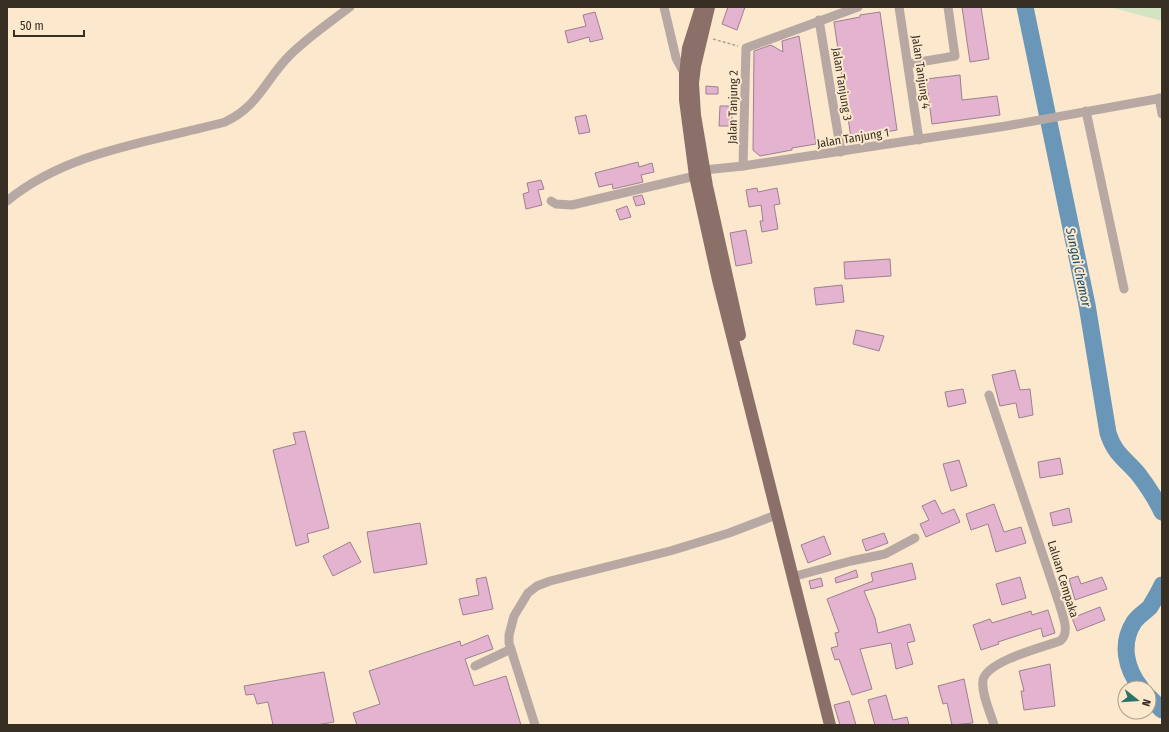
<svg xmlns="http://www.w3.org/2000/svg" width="1169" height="732" viewBox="0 0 1169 732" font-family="'Fira Sans Condensed',sans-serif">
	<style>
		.green { fill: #d3e4c3 }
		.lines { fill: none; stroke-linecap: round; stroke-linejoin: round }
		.river { stroke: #6a96b7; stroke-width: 17 }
		.building { fill: #e4b3d0; stroke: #9d8091 }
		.path { stroke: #b2a28c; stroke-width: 1.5; stroke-dasharray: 3 2; stroke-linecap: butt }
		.minor { stroke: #b8a8a4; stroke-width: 9 }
		.major { stroke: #8b7069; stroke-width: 12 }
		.labels { text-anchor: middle; stroke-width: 4; stroke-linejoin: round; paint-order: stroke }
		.street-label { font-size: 12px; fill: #372f24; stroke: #fce8cc }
		.water-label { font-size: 13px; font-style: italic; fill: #174b6e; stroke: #fce8cc }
	</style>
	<rect width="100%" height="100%" fill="#fce8cc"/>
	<path class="green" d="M 1110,7 L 1162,7 L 1162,21 Z"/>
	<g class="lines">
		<g class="river">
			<path d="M 1025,7 L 1087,305 L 1108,433 C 1115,455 1125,458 1139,475 C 1148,487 1156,499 1162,512"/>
			<path d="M 1141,688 C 1126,669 1120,644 1134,622 C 1138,616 1145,612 1150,607 C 1154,600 1159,592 1162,585"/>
			<path d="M 1149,697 L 1162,710"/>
		</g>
	</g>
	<g class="building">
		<path d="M 728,7 L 745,7 L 737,30 L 722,24 Z"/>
		<path d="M 962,7 L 981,7 L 989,59 L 970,62 Z"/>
		<path d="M 595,12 L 603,39 L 590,42 L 589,37 L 568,43 L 565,31 L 586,26 L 583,15 Z"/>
		<path d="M 880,12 L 897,130 L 851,138 L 834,22 L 860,17 L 860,15 Z"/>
		<path d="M 799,36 L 816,144 L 792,148 L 792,150 L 760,156 L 753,150 L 754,51 L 771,45 L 783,52 L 782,41 Z"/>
		<path d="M 960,75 L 962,100 L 997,96 L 1000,115 L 932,124 L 926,79 Z"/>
		<path d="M 706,86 L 718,87 L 718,94 L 706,94 Z"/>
		<path d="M 720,106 L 732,106 L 732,126 L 719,126 Z"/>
		<path d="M 586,115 L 590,132 L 579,134 L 575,117 Z"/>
		<path d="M 638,162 L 639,167 L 652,163 L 654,172 L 641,175 L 643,182 L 613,189 L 612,184 L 599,187 L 595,173 Z"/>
		<path d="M 541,180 L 544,189 L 538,190 L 542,205 L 526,209 L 523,194 L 529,192 L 527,183 Z"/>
		<path d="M 757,188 L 758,192 L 777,188 L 780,204 L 774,205 L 778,229 L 762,232 L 760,221 L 763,221 L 761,205 L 749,207 L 746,190 Z"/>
		<path d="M 642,195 L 645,204 L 636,206 L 633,197 Z"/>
		<path d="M 627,206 L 631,217 L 620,220 L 616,210 Z"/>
		<path d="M 746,230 L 752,263 L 736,266 L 730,233 Z"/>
		<path d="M 890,259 L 891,276 L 845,279 L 844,262 Z"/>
		<path d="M 842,285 L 844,302 L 816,305 L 814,288 Z"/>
		<path d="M 856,330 L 884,336 L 879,351 L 853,344 Z"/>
		<path d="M 1015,370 L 1020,390 L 1030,389 L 1033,415 L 1019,418 L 1016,403 L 1000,406 L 992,375 Z"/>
		<path d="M 963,389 L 966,403 L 948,407 L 945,392 Z"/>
		<path d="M 305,431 L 329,528 L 307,534 L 309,542 L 296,546 L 273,450 L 296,444 L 293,433 Z"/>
		<path d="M 1060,458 L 1063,474 L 1040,478 L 1038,462 Z"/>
		<path d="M 959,460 L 967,486 L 951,491 L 943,464 Z"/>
		<path d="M 935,500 L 942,514 L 954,509 L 960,522 L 926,537 L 920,524 L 929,520 L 922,506 Z"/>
		<path d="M 994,504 L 1004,532 L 1021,527 L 1026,543 L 996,552 L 988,524 L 971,530 L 966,514 Z"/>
		<path d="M 1069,508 L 1072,522 L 1053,526 L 1050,513 Z"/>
		<path d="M 420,523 L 427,564 L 374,573 L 367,532 Z"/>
		<path d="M 884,533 L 888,543 L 866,551 L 862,540 Z"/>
		<path d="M 824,536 L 831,554 L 808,563 L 801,545 Z"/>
		<path d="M 350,542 L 361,562 L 333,576 L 323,556 Z"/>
		<path d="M 912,563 L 916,579 L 864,591 L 875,618 L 878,633 L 910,624 L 915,641 L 907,643 L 913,664 L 896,669 L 891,643 L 860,649 L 872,689 L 852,695 L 839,659 L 835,660 L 831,648 L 838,646 L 835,633 L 839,632 L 827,599 L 873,581 L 871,573 Z"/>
		<path d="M 856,570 L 858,577 L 836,583 L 835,578 Z"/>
		<path d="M 1078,576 L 1081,584 L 1102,577 L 1107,589 L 1075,600 L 1069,579 Z"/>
		<path d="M 486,577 L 493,609 L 463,615 L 459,599 L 479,595 L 476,579 Z"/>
		<path d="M 1020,577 L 1026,598 L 1002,605 L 996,584 Z"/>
		<path d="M 821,578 L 823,586 L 811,589 L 809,581 Z"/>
		<path d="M 1100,607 L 1105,620 L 1077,631 L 1072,618 Z"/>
		<path d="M 1048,610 L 1055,633 L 1043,637 L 1041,628 L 998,642 L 999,644 L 981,650 L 973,625 L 990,619 L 992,623 L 1031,611 L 1032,615 Z"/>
		<path d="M 488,635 L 493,649 L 465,659 L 474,686 L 506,676 L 521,725 L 357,725 L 353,713 L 380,704 L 369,671 L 460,641 L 461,646 Z"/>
		<path d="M 1050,664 L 1055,706 L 1024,710 L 1021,691 L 1024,691 L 1019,671 Z"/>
		<path d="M 324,672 L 334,722 L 316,725 L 273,725 L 268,702 L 257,704 L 254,694 L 246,695 L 244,686 Z"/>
		<path d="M 964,679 L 973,723 L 952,725 L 947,703 L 943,704 L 938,686 Z"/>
		<path d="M 886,695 L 893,720 L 907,717 L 909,725 L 875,725 L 868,700 Z"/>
		<path d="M 849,701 L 856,725 L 840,725 L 834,705 Z"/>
	</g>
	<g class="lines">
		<path class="path" d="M 713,39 L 738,46"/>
		<g class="minor">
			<path d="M 664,7 L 676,58 L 685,75"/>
			<path d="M 899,7 L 919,140"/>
			<path d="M 819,20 L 841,152"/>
			<path d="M 908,64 L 955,56 L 948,7"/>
			<path d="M 1159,98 L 1162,114"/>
			<path d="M 1086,111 L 1124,289"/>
			<path d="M 743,166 L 746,48 L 858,7"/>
			<path d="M 704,170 L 743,166 L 1006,126 L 1162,98"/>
			<path d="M 7,201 C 67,151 151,142 225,122 C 260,105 264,81 290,55 C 307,38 330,22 350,7"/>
			<path d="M 551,201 L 556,204 L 572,205 L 695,176"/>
			<path d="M 989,395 L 1059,603 C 1062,614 1071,633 1060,641 C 1043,647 987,661 983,680 C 981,693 990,712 994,725"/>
			<path d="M 792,577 L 851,561 L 885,554 L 915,538"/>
			<path d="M 475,666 L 511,649"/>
			<path d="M 535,725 L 509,643 L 509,635 L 514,616 L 528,593 L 537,586 L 550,581 L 670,551 L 729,533 L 776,515"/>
		</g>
		<g class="major">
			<path d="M 701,7 L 688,48 L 685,75 L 685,100 L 695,176 L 718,280 L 830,725"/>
			<path d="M 709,7 L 695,66 L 693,83 L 695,115 L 707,186 L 740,335"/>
		</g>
	</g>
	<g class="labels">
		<g class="street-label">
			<text transform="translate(921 72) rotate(82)" y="4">Jalan Tanjung 4</text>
			<text transform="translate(842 84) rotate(81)" y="4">Jalan Tanjung 3</text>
			<text transform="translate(733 107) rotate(-89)" y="4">Jalan Tanjung 2</text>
			<text transform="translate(853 138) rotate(-9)" y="4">Jalan Tanjung 1</text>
			<text transform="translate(1063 579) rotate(73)" y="4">Laluan Cempaka</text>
		</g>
		<g class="water-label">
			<text transform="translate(1079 267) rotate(78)" y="5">Sungai Chemor</text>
		</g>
	</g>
	<rect width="1169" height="732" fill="none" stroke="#372f24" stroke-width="16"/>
	<g transform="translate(1137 700) rotate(107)"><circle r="19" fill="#fce8cc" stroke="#ad9e89"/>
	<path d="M0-3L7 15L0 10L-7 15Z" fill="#2b726a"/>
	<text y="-6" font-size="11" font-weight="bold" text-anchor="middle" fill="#372f24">N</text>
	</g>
	<path d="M14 30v6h70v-6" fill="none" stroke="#372f24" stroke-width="2"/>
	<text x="20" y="30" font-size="12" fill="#372f24" stroke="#fce8cc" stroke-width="3" paint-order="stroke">50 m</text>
</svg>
